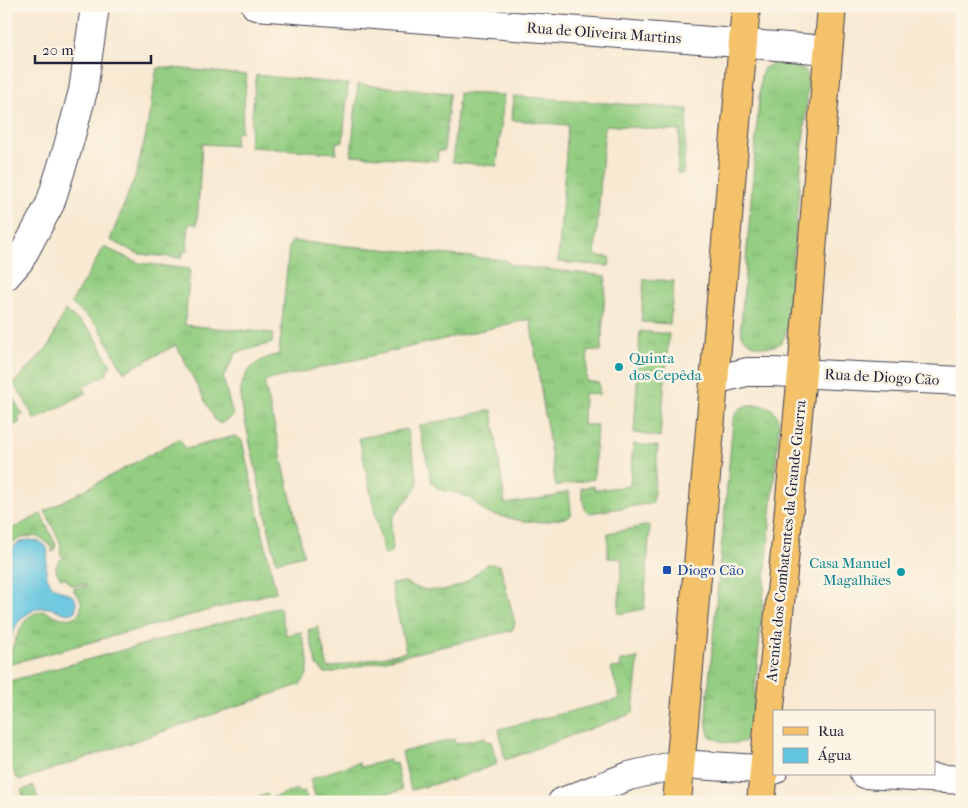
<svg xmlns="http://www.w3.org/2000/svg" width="968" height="808" viewBox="0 0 968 808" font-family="'IM FELL French Canon',serif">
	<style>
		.grass { fill: url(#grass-tufts); stroke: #5b785e }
		.water { fill: #62c5e0; stroke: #42748e }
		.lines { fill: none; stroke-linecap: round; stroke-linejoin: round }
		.minor-casing { stroke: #424052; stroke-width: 30 }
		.major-casing { stroke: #424052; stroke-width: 30 }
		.minor { stroke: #fff; stroke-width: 28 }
		.major { stroke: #f3c26a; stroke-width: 28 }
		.culture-dot { fill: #0f9aa8; stroke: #fcf5e5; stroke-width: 2 }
		.transit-dot { fill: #1a4fb4; stroke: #fcf5e5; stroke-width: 2 }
		.labels { text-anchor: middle; stroke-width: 5; stroke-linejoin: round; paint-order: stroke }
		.street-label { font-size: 15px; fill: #22223b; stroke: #fcf5e5 }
		.culture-label { font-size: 15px; fill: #0d838f; stroke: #fcf5e5; text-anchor: start }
		.transit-label { font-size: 15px; fill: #164399; stroke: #fcf5e5; text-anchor: start }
	</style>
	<defs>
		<pattern id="grass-tufts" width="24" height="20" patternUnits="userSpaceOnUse" patternTransform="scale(1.25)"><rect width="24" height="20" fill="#94ce82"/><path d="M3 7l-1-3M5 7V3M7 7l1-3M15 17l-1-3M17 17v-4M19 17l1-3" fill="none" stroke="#7fb171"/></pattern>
	</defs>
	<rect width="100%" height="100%" fill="#fcf5e5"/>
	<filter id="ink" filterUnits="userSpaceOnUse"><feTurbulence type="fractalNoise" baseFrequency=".02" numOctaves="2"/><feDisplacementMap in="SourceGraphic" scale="10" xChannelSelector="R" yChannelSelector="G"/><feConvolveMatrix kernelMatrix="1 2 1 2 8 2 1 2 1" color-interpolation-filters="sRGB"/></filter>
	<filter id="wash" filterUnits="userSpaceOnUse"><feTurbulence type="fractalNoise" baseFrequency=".0096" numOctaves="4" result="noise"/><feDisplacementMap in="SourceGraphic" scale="20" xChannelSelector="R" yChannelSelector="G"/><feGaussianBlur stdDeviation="1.12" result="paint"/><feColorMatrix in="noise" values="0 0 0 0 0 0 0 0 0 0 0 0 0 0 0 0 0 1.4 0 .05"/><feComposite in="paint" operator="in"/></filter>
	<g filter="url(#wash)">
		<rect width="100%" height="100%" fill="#f8e9d2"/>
		<g class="grass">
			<path d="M 777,6 L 813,6 L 806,13 L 793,14 L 780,10 Z"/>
			<path d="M 780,63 L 799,67 L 806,71 L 807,77 L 808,86 L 787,328 C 786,332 785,337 783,340 C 778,349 760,348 752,344 C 749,343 745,339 742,337 L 741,324 L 761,75 L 764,68 L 772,64 Z"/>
			<path d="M 162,67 L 247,75 L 241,132 L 236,132 L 235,146 L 202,144 L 197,225 L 189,223 L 187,251 L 183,252 L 182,258 L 139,254 L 110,240 L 136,174 L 146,134 L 156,73 L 157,69 Z"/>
			<path d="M 256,75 L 348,84 L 343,142 L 336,142 L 336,153 L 249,147 Z"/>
			<path d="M 358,84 L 450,93 L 444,151 L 438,151 L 437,161 L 351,155 Z"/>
			<path d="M 459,93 L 504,95 L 497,166 L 452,162 Z"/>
			<path d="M 514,96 L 688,109 L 683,174 L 677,173 L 680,131 L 605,125 L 595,256 L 610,257 L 609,266 L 558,262 L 568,125 L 512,120 Z"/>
			<path d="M 292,241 L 505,260 L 510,264 L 516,266 L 606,276 L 601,351 L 588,350 L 586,381 L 599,383 L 599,395 L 584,393 L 583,425 L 597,425 L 594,479 L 556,486 L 530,319 L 264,381 L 304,555 L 276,562 L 242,407 C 241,402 240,396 241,391 C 243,368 260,359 279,354 L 289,246 Z"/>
			<path d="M 104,247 L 139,263 L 190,269 L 185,325 L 273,333 L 272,343 L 236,353 L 223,378 L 233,416 L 220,424 L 215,420 L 176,345 L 124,372 L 98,326 L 71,303 Z"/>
			<path d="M 644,279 L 674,281 L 670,324 L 641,322 Z"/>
			<path d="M 65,310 L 93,333 L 111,366 L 107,368 L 108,373 L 83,387 L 86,393 L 35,420 L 21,394 L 13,384 L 49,346 Z"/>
			<path d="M 640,331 L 669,334 L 660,437 L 634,433 Z"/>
			<path d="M 6,393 L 14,400 L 23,415 L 18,418 L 20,422 L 6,430 Z"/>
			<path d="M 748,405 C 765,404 778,406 779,426 L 751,733 L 746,741 C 731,745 722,744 709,735 L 707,726 L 706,714 L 733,422 C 735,412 738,408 748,405 Z"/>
			<path d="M 492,410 L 505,504 L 557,496 L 557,494 L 569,491 L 571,512 L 571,515 L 569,517 L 544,522 L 522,521 L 487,513 L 469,498 L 457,493 L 444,491 L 437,488 L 432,483 L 419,426 Z"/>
			<path d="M 407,429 L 418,481 C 418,492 397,508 392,520 C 389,531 395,542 391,552 L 384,555 L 359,438 Z"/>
			<path d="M 234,436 L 239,438 L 242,441 L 276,592 L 6,665 L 6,654 L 10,653 C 15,642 21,622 30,616 C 34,613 41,611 45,611 C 48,612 52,615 56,616 C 65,620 79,620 81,608 C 83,601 79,596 74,592 L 74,588 L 86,587 L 87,585 L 71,585 L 67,581 L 67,578 L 61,578 C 53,569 55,564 64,557 L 60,554 L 61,544 L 45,511 L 179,439 L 186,449 Z"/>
			<path d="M 633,444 L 658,446 L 653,503 L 590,513 L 587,512 L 585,510 L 581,488 L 594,486 L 594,490 L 630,486 Z"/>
			<path d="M 41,514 L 56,545 L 54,551 L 52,553 L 52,548 C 38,530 21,535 6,548 L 6,532 Z"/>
			<path d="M 650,525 L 644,609 L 618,614 L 622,559 L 608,558 L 608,533 Z"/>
			<path d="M 486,564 L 500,565 L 515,623 L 513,629 L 510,631 L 330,673 L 325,673 L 317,666 L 308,630 L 318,627 L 328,668 L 406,652 L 391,584 L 405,582 L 412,586 L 426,590 L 447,590 L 463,584 L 477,573 Z"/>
			<path d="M 280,607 L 286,635 L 301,632 C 305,649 316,672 299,685 L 21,780 L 17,778 L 6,756 L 6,682 Z"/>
			<path d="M 638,658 L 633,713 L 505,760 L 499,729 L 620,699 L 611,668 L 621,667 L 620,661 Z"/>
			<path d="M 485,737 L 486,742 L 491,741 L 497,764 L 452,780 L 411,790 L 402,752 L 454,739 L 455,744 Z"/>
			<path d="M 389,760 L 390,764 L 396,763 L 402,790 L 369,798 L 359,802 L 317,802 L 310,779 L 359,762 L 361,767 Z"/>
			<path d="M 34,786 L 39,802 L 26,802 L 21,790 Z"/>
			<path d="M 297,789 L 299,793 L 304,791 L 308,802 L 243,802 L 267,794 L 269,799 Z"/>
		</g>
		<path class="water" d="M 29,540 C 63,543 38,563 49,581 C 58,597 82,588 75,612 C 65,617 59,609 49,608 C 42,606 36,609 30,612 C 15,622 12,632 8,649 L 6,649 L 6,554 C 14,546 17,542 29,540 Z"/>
	</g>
	<g filter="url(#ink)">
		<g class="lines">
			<defs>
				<g id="minor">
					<path d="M 256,6 L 828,50"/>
					<path d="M 6,276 L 20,260 L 50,204 L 67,150 L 83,91 L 95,6"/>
					<path d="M 714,380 L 747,372 L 773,372 L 962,381"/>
					<path d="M 864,774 L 962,780"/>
					<path d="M 562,802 L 629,776 L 680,764 L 774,770"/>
				</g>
				<g id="major">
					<path d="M 677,802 L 708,453 L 746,6"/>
					<path d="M 761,802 L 802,373 L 832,6"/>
				</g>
			</defs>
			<use href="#minor" class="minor-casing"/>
			<use href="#major" class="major-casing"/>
			<use href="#minor" class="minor"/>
			<use href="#major" class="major"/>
		</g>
	</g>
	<g class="culture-dot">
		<circle cx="619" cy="367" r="5"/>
		<circle cx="901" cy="572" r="5"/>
	</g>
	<rect class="transit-dot" x="662" y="565" width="10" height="10" rx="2.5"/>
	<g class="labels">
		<g class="street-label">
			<text transform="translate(604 33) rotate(4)" y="5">Rua de Oliveira Martins</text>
			<text transform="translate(882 377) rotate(3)" y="5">Rua de Diogo Cão</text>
			<text transform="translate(786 541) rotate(-84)" y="5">Avenida dos Combatentes da Grande Guerra</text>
		</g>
		<g class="culture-label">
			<text x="629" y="363">Quinta<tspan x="629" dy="17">dos Cepêda</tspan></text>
			<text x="891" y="568" text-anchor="end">Casa Manuel<tspan x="891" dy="17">Magalhães</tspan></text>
		</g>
		<g class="transit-label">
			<text x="677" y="575">Diogo Cão</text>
		</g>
	</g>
	<rect width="968" height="808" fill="none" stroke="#fcf5e5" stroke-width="25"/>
	<rect x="773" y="710" width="162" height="65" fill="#fcf5e5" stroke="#a5a1a1"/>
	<rect x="783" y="727" width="25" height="8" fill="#f3c26a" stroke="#a5a1a1"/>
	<text x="818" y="736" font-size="15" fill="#22223b">Rua</text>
	<rect x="783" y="748" width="25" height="15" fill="#62c5e0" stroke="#a5a1a1"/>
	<text x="818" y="760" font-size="15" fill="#22223b">Água</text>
	<path d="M35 55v8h116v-8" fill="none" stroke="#22223b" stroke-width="2.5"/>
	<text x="42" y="55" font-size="15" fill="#22223b" stroke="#fcf5e5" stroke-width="4" paint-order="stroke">20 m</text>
</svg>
